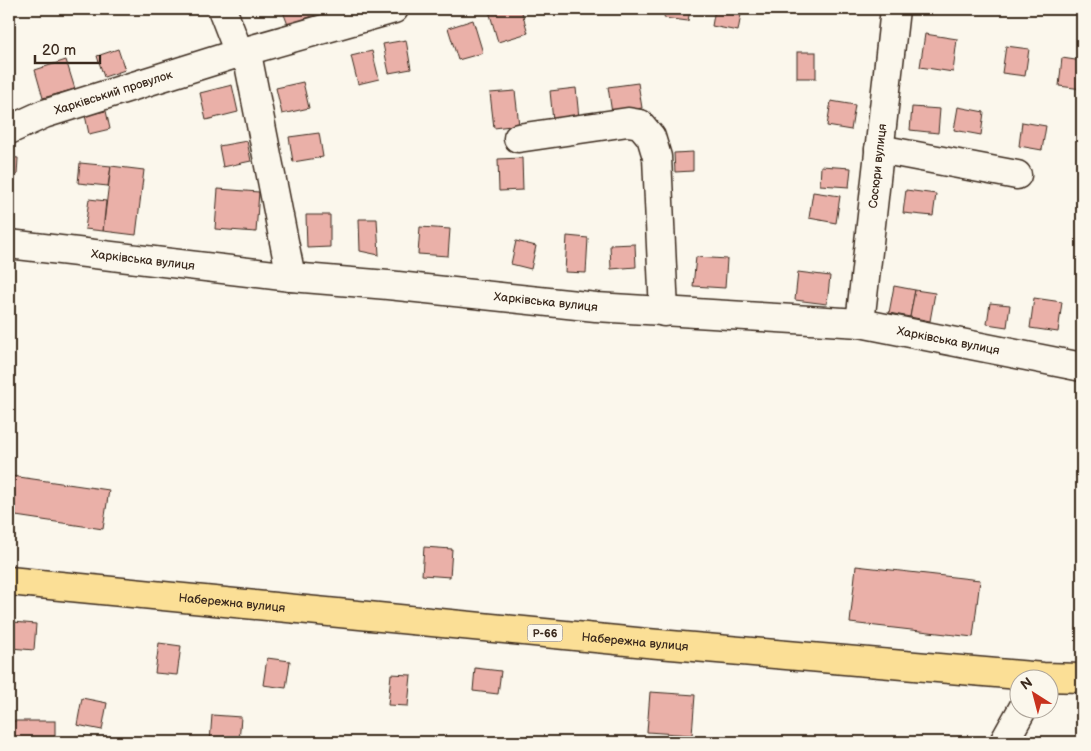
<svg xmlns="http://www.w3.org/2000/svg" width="1091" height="751" viewBox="0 0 1091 751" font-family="'Balsamiq Sans',sans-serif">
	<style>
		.building { fill: #eab0a8; stroke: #3b2a1e }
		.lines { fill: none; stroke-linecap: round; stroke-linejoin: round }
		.minor-casing { stroke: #3b2a1e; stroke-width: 31 }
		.major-casing { stroke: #3b2a1e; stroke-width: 31 }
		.minor { stroke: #fbf7ec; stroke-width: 28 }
		.major { stroke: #fbdf96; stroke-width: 28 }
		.labels { text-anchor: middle; stroke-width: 5; stroke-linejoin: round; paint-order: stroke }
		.shield { fill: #fbf7ec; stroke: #75685c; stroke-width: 1 }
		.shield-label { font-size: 11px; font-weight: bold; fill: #3b2a1e }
		.street-label { font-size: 12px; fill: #3b2a1e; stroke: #fbf7ec }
	</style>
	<rect width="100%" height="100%" fill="#fbf7ec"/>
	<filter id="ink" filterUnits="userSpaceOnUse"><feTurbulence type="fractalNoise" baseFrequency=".02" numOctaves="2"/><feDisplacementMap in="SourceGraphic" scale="10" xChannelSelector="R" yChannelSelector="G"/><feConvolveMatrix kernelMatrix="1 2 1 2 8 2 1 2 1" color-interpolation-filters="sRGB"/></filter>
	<g filter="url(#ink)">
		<g class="building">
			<path d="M 282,9 L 313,9 L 315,15 L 288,25 Z"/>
			<path d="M 498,9 L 521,9 L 528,33 L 498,42 L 489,11 Z"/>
			<path d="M 582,9 L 596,9 L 583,14 Z"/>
			<path d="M 665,9 L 690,9 L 688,21 L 664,18 Z"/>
			<path d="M 715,9 L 742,9 L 738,31 L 712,26 Z"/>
			<path d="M 473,20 L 483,53 L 458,60 L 448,28 Z"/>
			<path d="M 925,34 L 957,39 L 953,72 L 920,67 Z"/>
			<path d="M 406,40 L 411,69 L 389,73 L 383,44 Z"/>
			<path d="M 1006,46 L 1029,49 L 1025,76 L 1002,73 Z"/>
			<path d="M 118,49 L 125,70 L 104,77 L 97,56 Z"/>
			<path d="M 372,51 L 379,79 L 358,84 L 351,56 Z"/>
			<rect x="797" y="52" width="19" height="26"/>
			<path d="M 1062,58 L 1082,61 L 1082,89 L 1059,86 Z"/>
			<path d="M 66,60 L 75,89 L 43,98 L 35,70 Z"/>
			<path d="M 303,82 L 309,108 L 282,114 L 276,88 Z"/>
			<path d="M 638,83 L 642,108 L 612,113 L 608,87 Z"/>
			<path d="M 232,85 L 238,112 L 206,120 L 200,93 Z"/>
			<path d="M 576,88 L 579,118 L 553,121 L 550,91 Z"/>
			<path d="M 515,91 L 519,125 L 494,128 L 490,93 Z"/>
			<path d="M 9,92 L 13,107 L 9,109 Z"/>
			<path d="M 831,101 L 855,105 L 851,130 L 827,126 Z"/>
			<path d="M 912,107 L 940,109 L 938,133 L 910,130 Z"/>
			<path d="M 958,107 L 984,112 L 981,135 L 954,130 Z"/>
			<path d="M 106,111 L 110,129 L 89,134 L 85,115 Z"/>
			<path d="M 1022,122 L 1046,126 L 1042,150 L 1019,146 Z"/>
			<path d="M 319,133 L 323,157 L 293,162 L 289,137 Z"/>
			<path d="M 247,141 L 251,161 L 223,167 L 219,146 Z"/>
			<path d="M 693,152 L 693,171 L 675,172 L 674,153 Z"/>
			<path d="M 9,157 L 18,158 L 17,175 L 9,175 Z"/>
			<path d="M 522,158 L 523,190 L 499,191 L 498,159 Z"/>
			<path d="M 80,163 L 111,166 L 108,186 L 78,183 Z"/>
			<path d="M 111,166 L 144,170 L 136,235 L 103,231 Z"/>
			<path d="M 821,166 L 851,168 L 849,187 L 820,185 Z"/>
			<path d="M 218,189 L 259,192 L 256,232 L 215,229 Z"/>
			<path d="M 906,190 L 936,194 L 933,216 L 903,213 Z"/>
			<path d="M 813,192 L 840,196 L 836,223 L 809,218 Z"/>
			<path d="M 89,199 L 106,201 L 103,231 L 85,229 Z"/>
			<path d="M 306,215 L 330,215 L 330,247 L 307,248 Z"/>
			<path d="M 359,219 L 377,219 L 379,255 L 360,251 Z"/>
			<path d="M 420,227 L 450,229 L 448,256 L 418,254 Z"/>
			<path d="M 567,236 L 588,238 L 586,273 L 565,272 Z"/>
			<path d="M 516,241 L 536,246 L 531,269 L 511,264 Z"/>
			<path d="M 635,244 L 636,267 L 611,269 L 610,245 Z"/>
			<path d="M 696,257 L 727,259 L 725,288 L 693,286 Z"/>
			<path d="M 798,272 L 830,276 L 827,304 L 795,300 Z"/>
			<path d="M 894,286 L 915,290 L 910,317 L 889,313 Z"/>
			<path d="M 915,290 L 935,293 L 930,321 L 910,317 Z"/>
			<path d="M 1034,298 L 1062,302 L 1058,332 L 1030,328 Z"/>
			<path d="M 990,303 L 1010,305 L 1007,327 L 987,324 Z"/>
			<path d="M 12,476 L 109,490 L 103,529 L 9,515 L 9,501 Z"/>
			<path d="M 424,547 L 452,549 L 450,577 L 422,575 Z"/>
			<path d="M 856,566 L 980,580 L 973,637 L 850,623 Z"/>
			<path d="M 13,622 L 36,624 L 34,650 L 11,648 Z"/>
			<path d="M 159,643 L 181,646 L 177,675 L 155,673 Z"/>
			<path d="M 267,658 L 290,661 L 286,688 L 263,685 Z"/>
			<path d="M 475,668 L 501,671 L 498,694 L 473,691 Z"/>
			<path d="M 391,674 L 411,675 L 408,706 L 388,705 Z"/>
			<path d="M 650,692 L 695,695 L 692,735 L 647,732 Z"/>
			<path d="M 82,698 L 107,703 L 102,730 L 77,725 Z"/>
			<path d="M 212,715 L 241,717 L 239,742 L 210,742 Z"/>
			<rect x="9" y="721" width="46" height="21"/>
		</g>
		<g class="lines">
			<defs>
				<g id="minor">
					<path d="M 222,9 L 239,53 L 249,64 L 291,277"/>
					<path id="s1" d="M 9,130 L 44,114 L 239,53 L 394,9"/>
					<path d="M 518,138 L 628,122 L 640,124 L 651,137 L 657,157 L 664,312"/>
					<path d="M 879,149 L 1017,175"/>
					<path id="s2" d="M 9,244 L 291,277 L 388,285 L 596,307 L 860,323 L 1082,367"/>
					<path id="s3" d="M 860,323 L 895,9"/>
					<path d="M 1004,742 L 1023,708"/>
				</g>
				<g id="major">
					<path id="s4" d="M 9,581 L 647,643 L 1043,677 L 1082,678"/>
				</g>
			</defs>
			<use href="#minor" class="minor-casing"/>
			<use href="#major" class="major-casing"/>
			<use href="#minor" class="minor"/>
			<use href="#major" class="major"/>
		</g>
	</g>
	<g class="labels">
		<rect class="shield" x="527.5" y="624.5" width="35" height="17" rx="4"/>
		<g class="shield-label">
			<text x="545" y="637">Р-66</text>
		</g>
		<g class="street-label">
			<text dy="4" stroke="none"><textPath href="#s1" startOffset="111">Харківський провулок</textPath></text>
			<text dy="4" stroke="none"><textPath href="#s3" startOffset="158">Сосюри вулиця</textPath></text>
			<text dy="4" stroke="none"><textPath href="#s2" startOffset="135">Харківська вулиця</textPath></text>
			<text dy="4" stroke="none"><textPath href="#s2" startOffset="540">Харківська вулиця</textPath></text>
			<text dy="4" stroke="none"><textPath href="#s2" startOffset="945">Харківська вулиця</textPath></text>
			<text dy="4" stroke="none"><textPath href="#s4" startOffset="224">Набережна вулиця</textPath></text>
			<text dy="4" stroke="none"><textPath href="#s4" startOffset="629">Набережна вулиця</textPath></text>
		</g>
	</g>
	<rect width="1091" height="751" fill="none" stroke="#fbf7ec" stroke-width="30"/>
	<rect x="15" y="15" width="1061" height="721" fill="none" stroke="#3b2a1e" stroke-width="2" filter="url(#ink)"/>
	<g transform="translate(1034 694) rotate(324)"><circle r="24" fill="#fbf7ec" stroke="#aea59a"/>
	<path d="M0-4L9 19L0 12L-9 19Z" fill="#c8321e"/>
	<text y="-8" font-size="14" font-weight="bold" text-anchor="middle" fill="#3b2a1e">N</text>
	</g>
	<path d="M35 55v8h65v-8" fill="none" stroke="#3b2a1e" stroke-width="2.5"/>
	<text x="42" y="55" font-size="15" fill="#3b2a1e" stroke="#fbf7ec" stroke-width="4" paint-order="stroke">20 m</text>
</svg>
